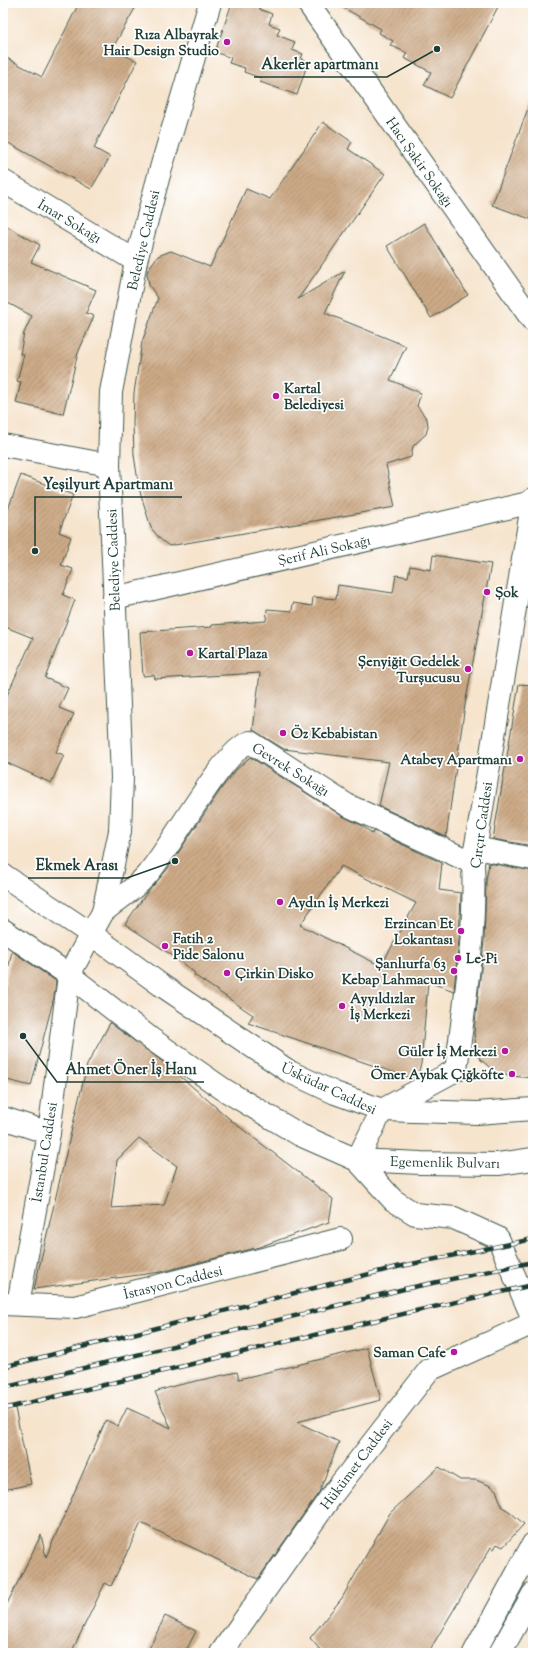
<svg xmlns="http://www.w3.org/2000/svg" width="536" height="1656" viewBox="0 0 536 1656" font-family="'Sorts Mill Goudy',serif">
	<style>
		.building { fill: url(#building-hatch); fill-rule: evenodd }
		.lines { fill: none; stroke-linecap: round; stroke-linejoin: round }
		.minor-casing { stroke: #3f564b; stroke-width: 24 }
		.tertiary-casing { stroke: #3f564b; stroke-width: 24 }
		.secondary-casing { stroke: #3f564b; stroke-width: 24 }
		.primary-casing { stroke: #3f564b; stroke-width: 24 }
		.minor { stroke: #fff; stroke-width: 22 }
		.tertiary { stroke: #fff; stroke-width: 22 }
		.secondary { stroke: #fff; stroke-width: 22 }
		.primary { stroke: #fff; stroke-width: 22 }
		.rail-casing { stroke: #1f3d34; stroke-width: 4.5 }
		.rail { stroke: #fff; stroke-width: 3; stroke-dasharray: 9; stroke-linecap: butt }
		.poi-dot { fill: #b5179e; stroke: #fff; stroke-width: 1.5 }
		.labels { text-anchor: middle; stroke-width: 3.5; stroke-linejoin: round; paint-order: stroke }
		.poi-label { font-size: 14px; font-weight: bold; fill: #1f3d34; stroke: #fff; text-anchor: start }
		.street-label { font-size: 14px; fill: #1f3d34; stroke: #fff }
		.leader { fill: none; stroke: #1f3d34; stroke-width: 1.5 }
		.callout-dot { fill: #1f3d34; stroke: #fff; stroke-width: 1.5 }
		.callout-label { font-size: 15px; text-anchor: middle; font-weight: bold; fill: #1f3d34; stroke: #fff; stroke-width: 3.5; stroke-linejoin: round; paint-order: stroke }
	</style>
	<defs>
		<pattern id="building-hatch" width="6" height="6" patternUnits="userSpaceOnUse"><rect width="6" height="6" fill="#cdaa87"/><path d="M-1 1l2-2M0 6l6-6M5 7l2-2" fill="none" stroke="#a68c6f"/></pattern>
	</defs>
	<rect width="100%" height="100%" fill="#fff"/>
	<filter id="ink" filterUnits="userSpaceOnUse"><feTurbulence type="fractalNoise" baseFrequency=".025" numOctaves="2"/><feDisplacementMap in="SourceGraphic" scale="8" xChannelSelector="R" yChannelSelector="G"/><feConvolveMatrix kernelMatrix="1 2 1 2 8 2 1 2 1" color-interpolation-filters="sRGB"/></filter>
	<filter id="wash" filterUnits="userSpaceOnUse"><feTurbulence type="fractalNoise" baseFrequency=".012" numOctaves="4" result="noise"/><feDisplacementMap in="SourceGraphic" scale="16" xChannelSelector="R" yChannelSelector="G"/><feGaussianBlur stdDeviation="0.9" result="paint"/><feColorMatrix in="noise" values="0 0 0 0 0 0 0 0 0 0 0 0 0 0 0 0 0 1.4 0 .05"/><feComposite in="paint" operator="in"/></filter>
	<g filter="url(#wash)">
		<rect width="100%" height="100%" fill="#f6e4cd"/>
		<g id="blocks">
			<g class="building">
				<path d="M 79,3 L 138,3 L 112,49 L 137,61 L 94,148 L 110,157 L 91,189 L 3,140 L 3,56 L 42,77 Z"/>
				<path d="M 232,3 L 262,3 L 259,9 L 272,14 L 269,24 L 280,28 L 277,35 L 295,42 L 292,50 L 303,54 L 301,59 L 308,62 L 297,95 L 260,82 L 261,78 L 244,72 L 245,68 L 229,63 L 231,58 L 215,52 Z"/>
				<path d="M 335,3 L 500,3 L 450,98 L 424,85 L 431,72 L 404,58 L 407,53 L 390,45 L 393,41 L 379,33 L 381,29 Z"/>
				<path d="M 530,103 L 533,103 L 533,220 L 492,205 Z"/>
				<path d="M 323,122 L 352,142 L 348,149 L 385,174 L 298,299 L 345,271 L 325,313 L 406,346 L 390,380 L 421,393 L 417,406 L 427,419 L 428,426 L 426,434 L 413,446 L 411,457 L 386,465 L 395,507 L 169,546 L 160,539 L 151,528 L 139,488 L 134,455 L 133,423 L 134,393 L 142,342 L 158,298 L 149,285 L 147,274 L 148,269 L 158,256 L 171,251 L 210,267 L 246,189 L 270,199 Z"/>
				<path d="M 424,223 L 468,295 L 431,318 L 387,246 Z"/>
				<path d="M 3,224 L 40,245 L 31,262 L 96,290 L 86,313 L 94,316 L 78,353 L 63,414 L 16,403 L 21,382 L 17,381 L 24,354 L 20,354 L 24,333 L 32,316 L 8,303 L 3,312 Z"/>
				<path d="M 21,475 L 73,495 L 59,532 L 71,537 L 61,565 L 73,569 L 63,595 L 75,600 L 45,678 L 68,688 L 59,708 L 74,714 L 56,752 L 64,755 L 51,783 L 3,761 L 3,704 L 33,638 L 3,626 L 3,522 Z"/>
				<path d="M 433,555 L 491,564 L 465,705 L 446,837 L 379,806 L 389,762 L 284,749 L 253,730 L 260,673 L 155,679 L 154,675 L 143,676 L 140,632 L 212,627 L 212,625 L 266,621 L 267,609 L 292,611 L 293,603 L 312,606 L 313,597 L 336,599 L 338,585 L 393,593 L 396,575 L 408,577 L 410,566 L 431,570 Z"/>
				<path d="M 519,684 L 533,685 L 533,846 L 493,839 Z"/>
				<path d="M 250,757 L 342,816 L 361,825 L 373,834 L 374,831 L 442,863 L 439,890 L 461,893 L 459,940 L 454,991 L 428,982 L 421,1064 L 417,1077 L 413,1079 L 248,1023 L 253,1015 L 194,975 L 195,973 L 173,956 L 125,924 L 146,894 L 166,871 L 221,789 L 235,771 ZM 341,866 L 416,903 L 381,966 L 300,925 Z"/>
				<path d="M 489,863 L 533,871 L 533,1078 L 511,1076 L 494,1071 L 480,1059 L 476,1046 L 474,1033 L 484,941 L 486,881 Z"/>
				<path d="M 12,951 L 56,981 L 54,997 L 31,1086 L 3,1079 L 3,993 Z"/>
				<path d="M 110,1023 L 166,1064 L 232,1121 L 333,1199 L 329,1222 L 259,1247 L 161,1272 L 34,1289 L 87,1065 ZM 139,1138 L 177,1166 L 164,1205 L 111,1208 L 117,1160 Z"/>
				<path d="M 367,1348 L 381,1400 L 297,1422 L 339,1442 L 319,1492 L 258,1579 L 141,1523 L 111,1586 L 105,1583 L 71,1653 L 3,1653 L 3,1612 L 41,1535 L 46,1557 L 106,1420 L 118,1426 L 127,1408 L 171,1428 L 155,1392 L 174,1386 L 237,1372 L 239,1379 Z"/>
				<path d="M 15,1408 L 31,1484 L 3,1490 L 3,1409 Z"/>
				<path d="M 439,1467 L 460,1480 L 476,1480 L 491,1486 L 496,1490 L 502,1507 L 509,1511 L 524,1524 L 503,1547 L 497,1544 L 494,1549 L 491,1547 L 428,1653 L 323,1653 L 310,1638 L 342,1598 L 390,1513 Z"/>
				<path d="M 165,1616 L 196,1631 L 185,1653 L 147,1653 Z"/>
			</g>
		</g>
	</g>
	<g filter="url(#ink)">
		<use href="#blocks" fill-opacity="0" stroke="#3f564b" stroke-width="1"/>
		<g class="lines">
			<defs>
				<g id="minor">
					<path d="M 308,3 L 533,321"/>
					<path d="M 3,181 L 136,261"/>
					<path d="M 3,445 L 109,465"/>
					<path d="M 114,598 L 533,502"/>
					<path d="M 475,848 L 533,859"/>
					<path d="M 103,912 C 116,901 133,890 145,877 C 169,852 223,749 250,742 L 347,805 L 473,863"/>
					<path d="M 91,934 L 103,912 L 120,831 L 122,777 L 109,465 L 111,392 L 136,261 L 159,175 L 210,3"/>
					<path d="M 382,1110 L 456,1070 C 465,1001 476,932 473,863 L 533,499"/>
					<path d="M 3,1118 L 49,1133"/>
					<path d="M 18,1304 L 49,1133 L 69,975"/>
				</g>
				<g id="tertiary">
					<path d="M 3,1304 L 75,1307 L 341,1239"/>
					<path d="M 221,1653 L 332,1495 L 429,1370 L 533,1323"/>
				</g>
				<g id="secondary">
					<path d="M 382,1110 L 357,1160 L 393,1200 L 415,1214 L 454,1218 L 498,1238 L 533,1319"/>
					<path d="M 474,1653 L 533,1544"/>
					<path d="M 500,1653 L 533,1594"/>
				</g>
				<g id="primary">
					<path d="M 3,875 L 91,934 L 161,985 L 290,1072 L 335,1093 L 382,1110 L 477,1113 L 533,1109"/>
					<path d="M 3,930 L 69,975 L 150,1038 L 223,1089 L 300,1135 L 357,1160 L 421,1163 L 498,1164 L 533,1159"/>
					<path d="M 69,975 L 91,934"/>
				</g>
			</defs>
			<use href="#minor" class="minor-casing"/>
			<use href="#tertiary" class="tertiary-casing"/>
			<use href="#secondary" class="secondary-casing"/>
			<use href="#primary" class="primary-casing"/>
			<use href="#minor" class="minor"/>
			<use href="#tertiary" class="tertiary"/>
			<use href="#secondary" class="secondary"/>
			<use href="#primary" class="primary"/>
			<defs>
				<g id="rail">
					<path d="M 3,1367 L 397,1267 L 533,1239"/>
					<path d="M 3,1388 L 404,1289 L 533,1262"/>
					<path d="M 3,1409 L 411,1312 L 533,1285"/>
				</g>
			</defs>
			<use href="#rail" class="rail-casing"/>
			<use href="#rail" class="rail"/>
		</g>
	</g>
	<g class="poi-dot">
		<circle cx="227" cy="42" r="4"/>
		<circle cx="276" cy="396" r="4"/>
		<circle cx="487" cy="592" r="4"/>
		<circle cx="190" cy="653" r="4"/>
		<circle cx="468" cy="669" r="4"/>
		<circle cx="283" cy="733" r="4"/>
		<circle cx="520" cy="759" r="4"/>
		<circle cx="280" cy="902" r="4"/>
		<circle cx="461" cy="931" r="4"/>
		<circle cx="165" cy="946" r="4"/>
		<circle cx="458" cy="958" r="4"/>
		<circle cx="454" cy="971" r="4"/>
		<circle cx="227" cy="973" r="4"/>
		<circle cx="342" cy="1006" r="4"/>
		<circle cx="505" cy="1051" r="4"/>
		<circle cx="512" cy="1074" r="4"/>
		<circle cx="454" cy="1352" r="4"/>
	</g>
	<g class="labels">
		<g class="poi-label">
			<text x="219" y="39" text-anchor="end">Rıza Albayrak<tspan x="219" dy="16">Hair Design Studio</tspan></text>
			<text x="284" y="393">Kartal<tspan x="284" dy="16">Belediyesi</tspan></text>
			<text x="495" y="597">Şok</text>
			<text x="198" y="658">Kartal Plaza</text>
			<text x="460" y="666" text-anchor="end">Şenyiğit Gedelek<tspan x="460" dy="16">Turşucusu</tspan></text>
			<text x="291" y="738">Öz Kebabistan</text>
			<text x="512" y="764" text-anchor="end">Atabey Apartmanı</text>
			<text x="288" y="907">Aydın İş Merkezi</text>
			<text x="453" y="928" text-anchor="end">Erzincan Et<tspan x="453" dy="16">Lokantası</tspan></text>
			<text x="173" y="943">Fatih 2<tspan x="173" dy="16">Pide Salonu</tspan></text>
			<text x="466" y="963">Le-Pi</text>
			<text x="446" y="968" text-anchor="end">Şanlıurfa 63<tspan x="446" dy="16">Kebap Lahmacun</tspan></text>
			<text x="235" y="978">Çirkin Disko</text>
			<text x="350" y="1003">Ayyıldızlar<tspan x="350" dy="16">İş Merkezi</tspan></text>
			<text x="497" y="1056" text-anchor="end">Güler İş Merkezi</text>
			<text x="504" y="1079" text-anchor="end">Ömer Aybak Çiğköfte</text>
			<text x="446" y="1357" text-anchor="end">Saman Cafe</text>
		</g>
		<g class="street-label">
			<text transform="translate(420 162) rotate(55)" y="5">Hacı Şakir Sokağı</text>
			<text transform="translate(70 221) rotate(31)" y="5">İmar Sokağı</text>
			<text transform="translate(143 240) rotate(-77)" y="5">Belediye Caddesi</text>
			<text transform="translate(324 550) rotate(-13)" y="5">Şerif Ali Sokağı</text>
			<text transform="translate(113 560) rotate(-92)" y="5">Belediye Caddesi</text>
			<text transform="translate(291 769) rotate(32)" y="5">Gevrek Sokağı</text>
			<text transform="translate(481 825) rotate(-82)" y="5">Çırçır Caddesi</text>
			<text transform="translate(329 1088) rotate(25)" y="5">Üsküdar Caddesi</text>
			<text transform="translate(44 1152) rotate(-81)" y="5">İstanbul Caddesi</text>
			<text transform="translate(445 1162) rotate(1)" y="5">Egemenlik Bulvarı</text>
			<text transform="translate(173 1282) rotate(-14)" y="5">İstasyon Caddesi</text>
			<text transform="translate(356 1464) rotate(-53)" y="5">Hükümet Caddesi</text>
		</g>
	</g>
	<path class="leader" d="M437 49L387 77H254M35 551L35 497H182M175 861L127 878H28M23 1036L57 1082H204"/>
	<g class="callout-dot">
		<circle cx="437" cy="49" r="4"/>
		<circle cx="35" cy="551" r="4"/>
		<circle cx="175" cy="861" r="4"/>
		<circle cx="23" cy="1036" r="4"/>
	</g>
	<g class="callout-label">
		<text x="320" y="69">Akerler apartmanı</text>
		<text x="108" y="489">Yeşilyurt Apartmanı</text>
		<text x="77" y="870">Ekmek Arası</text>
		<text x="131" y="1074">Ahmet Öner İş Hanı</text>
	</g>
	<rect width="536" height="1656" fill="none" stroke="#fff" stroke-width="16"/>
</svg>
